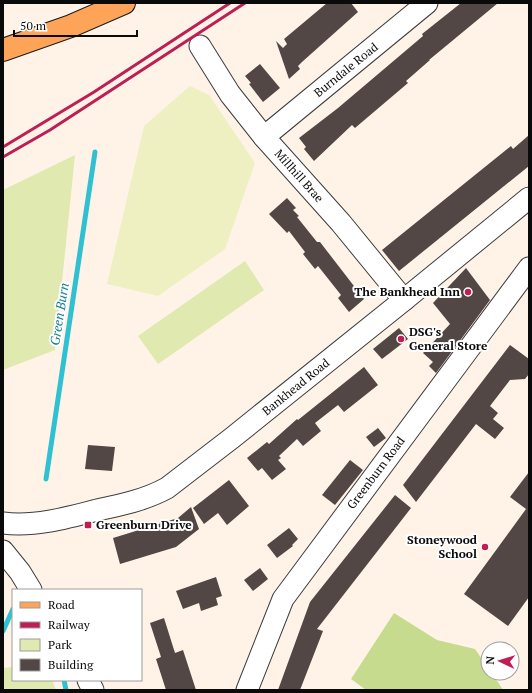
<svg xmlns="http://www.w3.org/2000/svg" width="532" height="693" viewBox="0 0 532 693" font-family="'PT Serif',serif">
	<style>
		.green { fill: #dfe9b0 }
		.forest { fill: #c7db8f }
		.pitch { fill: #eef0c2 }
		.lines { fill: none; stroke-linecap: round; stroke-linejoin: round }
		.stream { stroke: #2fc1d1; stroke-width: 5 }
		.building { fill: #534746 }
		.minor-casing { stroke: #3d3d3d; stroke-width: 23 }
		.major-casing { stroke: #1b1b1b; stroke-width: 24 }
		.minor { stroke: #fff; stroke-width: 21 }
		.major { stroke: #fda458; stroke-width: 22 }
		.rail { stroke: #bd1f55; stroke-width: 3 }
		.poi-dot { fill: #bd1f55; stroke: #fff; stroke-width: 1.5 }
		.labels { text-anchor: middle; stroke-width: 4; stroke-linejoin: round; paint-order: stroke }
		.street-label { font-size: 12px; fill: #0a0a0a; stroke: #fff }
		.poi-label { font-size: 12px; font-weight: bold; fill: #0a0a0a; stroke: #fff; text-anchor: end }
		.water-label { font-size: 13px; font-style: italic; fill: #117e90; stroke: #fff }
	</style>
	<rect width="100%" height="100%" fill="#fff3e7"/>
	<g class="green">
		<path d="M 75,155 L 55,350 L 3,370 L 3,190 Z"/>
		<path d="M 245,261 L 264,290 L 158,364 L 138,336 Z"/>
		<path d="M 13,667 L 13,680 L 52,680 L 56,690 L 3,690 L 3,668 Z"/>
	</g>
	<path class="forest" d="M 394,613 L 437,640 L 475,649 L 488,668 L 488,673 L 492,673 L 503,690 L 366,690 L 351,679 Z"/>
	<path class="pitch" d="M 190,86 L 209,95 L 255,163 L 225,249 L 158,296 L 107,284 L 144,126 Z"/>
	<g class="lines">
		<g class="stream">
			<path d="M 46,479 L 95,152"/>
			<path d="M 3,631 L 13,609"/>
			<path d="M 64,680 L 66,690"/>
		</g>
	</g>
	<g class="building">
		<path d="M 327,3 L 351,3 L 358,12 L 302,62 L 298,66 L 300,69 L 289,79 L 276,41 L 283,48 L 287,44 L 284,39 Z"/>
		<path d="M 461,3 L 498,3 L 429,60 L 430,60 L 406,81 L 408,83 L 355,128 L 352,125 L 314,161 L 304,149 L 306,147 L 299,138 L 338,108 L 423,36 L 422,34 Z"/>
		<path d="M 260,64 L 280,88 L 263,102 L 249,84 L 251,83 L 245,76 Z"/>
		<path d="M 529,135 L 529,166 L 399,271 L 382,250 L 511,146 L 513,149 Z"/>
		<path d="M 287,198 L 296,208 L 293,210 L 299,216 L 297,217 L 317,242 L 320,242 L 364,299 L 349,312 L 338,298 L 341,295 L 318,266 L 315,269 L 303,254 L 305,252 L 289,231 L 287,233 L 269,214 Z"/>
		<path d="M 466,268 L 490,300 L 436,373 L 429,366 L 433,362 L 423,353 L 450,324 L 433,303 Z"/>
		<path d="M 399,328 L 408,339 L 382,359 L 373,349 Z"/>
		<path d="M 510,345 L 529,359 L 529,374 L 525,379 L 510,380 L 490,406 L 498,413 L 493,419 L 504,428 L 495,439 L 476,424 L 416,502 L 403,485 Z"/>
		<path d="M 364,367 L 378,385 L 344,412 L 338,405 L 315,423 L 321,431 L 303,446 L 297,439 L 279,456 L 281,458 L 278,460 L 286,469 L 272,480 L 262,468 L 258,471 L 247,458 L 267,442 L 269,444 L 297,419 L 298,420 Z"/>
		<path d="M 378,428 L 386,438 L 374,447 L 366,437 Z"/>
		<path d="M 88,445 L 115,447 L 112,471 L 85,469 Z"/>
		<path d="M 350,460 L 363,470 L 335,505 L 322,495 Z"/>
		<path d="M 529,472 L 529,597 L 508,626 L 464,594 L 526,509 L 510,497 Z"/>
		<path d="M 229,480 L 249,506 L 227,525 L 218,513 L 204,524 L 193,508 Z"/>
		<path d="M 395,495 L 411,508 L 317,629 L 323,631 L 300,690 L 278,690 L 310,602 Z"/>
		<path d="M 191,507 L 199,529 L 176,547 L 120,564 L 113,538 L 178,518 Z"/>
		<path d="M 289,528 L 298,539 L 292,545 L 293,546 L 277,558 L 267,545 Z"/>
		<path d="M 260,568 L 268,579 L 253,591 L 244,580 Z"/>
		<path d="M 216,577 L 222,596 L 216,598 L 218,605 L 201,611 L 199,603 L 183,609 L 176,591 Z"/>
		<path d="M 164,618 L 175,653 L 183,650 L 196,690 L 166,690 L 156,659 L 161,657 L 150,623 Z"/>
	</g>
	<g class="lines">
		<defs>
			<g id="minor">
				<path d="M 200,46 L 230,94 L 264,137 L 341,223 L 404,300"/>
				<path d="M 264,137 L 427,3"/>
				<path d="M 3,523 C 34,527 67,518 97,510 C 121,505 145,500 167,488 L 232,438 L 404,300 L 529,198"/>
				<path d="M 3,551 L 20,572 L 31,590"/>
				<path d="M 88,680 L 93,690"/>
				<path d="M 247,690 L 283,599 L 529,268"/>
			</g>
			<path id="major" d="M 3,50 L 71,26 L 124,3"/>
		</defs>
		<use href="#minor" class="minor-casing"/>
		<use href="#major" class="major-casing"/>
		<use href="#minor" class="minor"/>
		<use href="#major" class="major"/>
		<g class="rail">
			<path d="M 3,147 L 94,92 L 230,3"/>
			<path d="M 3,157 L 50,130 L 245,3"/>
		</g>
	</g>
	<g class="poi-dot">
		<circle cx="468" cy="292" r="4"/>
		<circle cx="401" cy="339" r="4"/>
		<rect x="84" y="521" width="8" height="8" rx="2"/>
		<circle cx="485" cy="547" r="4"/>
	</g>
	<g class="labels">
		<g class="street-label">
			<text transform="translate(346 70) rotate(-39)" y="4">Burndale Road</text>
			<text transform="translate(299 176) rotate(48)" y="4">Millhill Brae</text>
			<text transform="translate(296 387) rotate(-39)" y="4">Bankhead Road</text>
			<text transform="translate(376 473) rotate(-53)" y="4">Greenburn Road</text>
		</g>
		<g class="poi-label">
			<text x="460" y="296">The Bankhead Inn</text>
			<text x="409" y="336" text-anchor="start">DSG's<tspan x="409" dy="14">General Store</tspan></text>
			<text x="96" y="529" text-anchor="start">Greenburn Drive</text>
			<text x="477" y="544">Stoneywood<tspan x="477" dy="14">School</tspan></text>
		</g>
		<g class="water-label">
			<text transform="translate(59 314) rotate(-81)" y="5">Green Burn</text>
		</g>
	</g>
	<rect width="532" height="693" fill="none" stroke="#0a0a0a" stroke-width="8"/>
	<rect x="12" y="589" width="130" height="92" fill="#ffffff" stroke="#9d9d9d"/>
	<rect x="20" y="602" width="20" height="6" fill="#fda458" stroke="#9d9d9d"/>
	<text x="48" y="609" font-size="12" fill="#0a0a0a">Road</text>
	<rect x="20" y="622" width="20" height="6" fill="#bd1f55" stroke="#9d9d9d"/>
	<text x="48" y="629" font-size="12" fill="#0a0a0a">Railway</text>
	<rect x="20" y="639" width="20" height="12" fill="#dfe9b0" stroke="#9d9d9d"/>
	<text x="48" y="649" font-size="12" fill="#0a0a0a">Park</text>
	<rect x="20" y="659" width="20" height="12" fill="#534746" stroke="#9d9d9d"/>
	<text x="48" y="669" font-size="12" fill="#0a0a0a">Building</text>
	<g transform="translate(500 661) rotate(274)"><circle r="19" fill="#ffffff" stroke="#9d9d9d"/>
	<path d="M0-3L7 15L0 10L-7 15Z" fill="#bd1f55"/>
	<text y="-6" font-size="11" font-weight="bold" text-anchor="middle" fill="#0a0a0a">N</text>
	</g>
	<path d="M14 30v6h123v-6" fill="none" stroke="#0a0a0a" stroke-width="2"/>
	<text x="20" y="30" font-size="12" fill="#0a0a0a" stroke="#ffffff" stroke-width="3" paint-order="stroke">50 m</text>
</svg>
